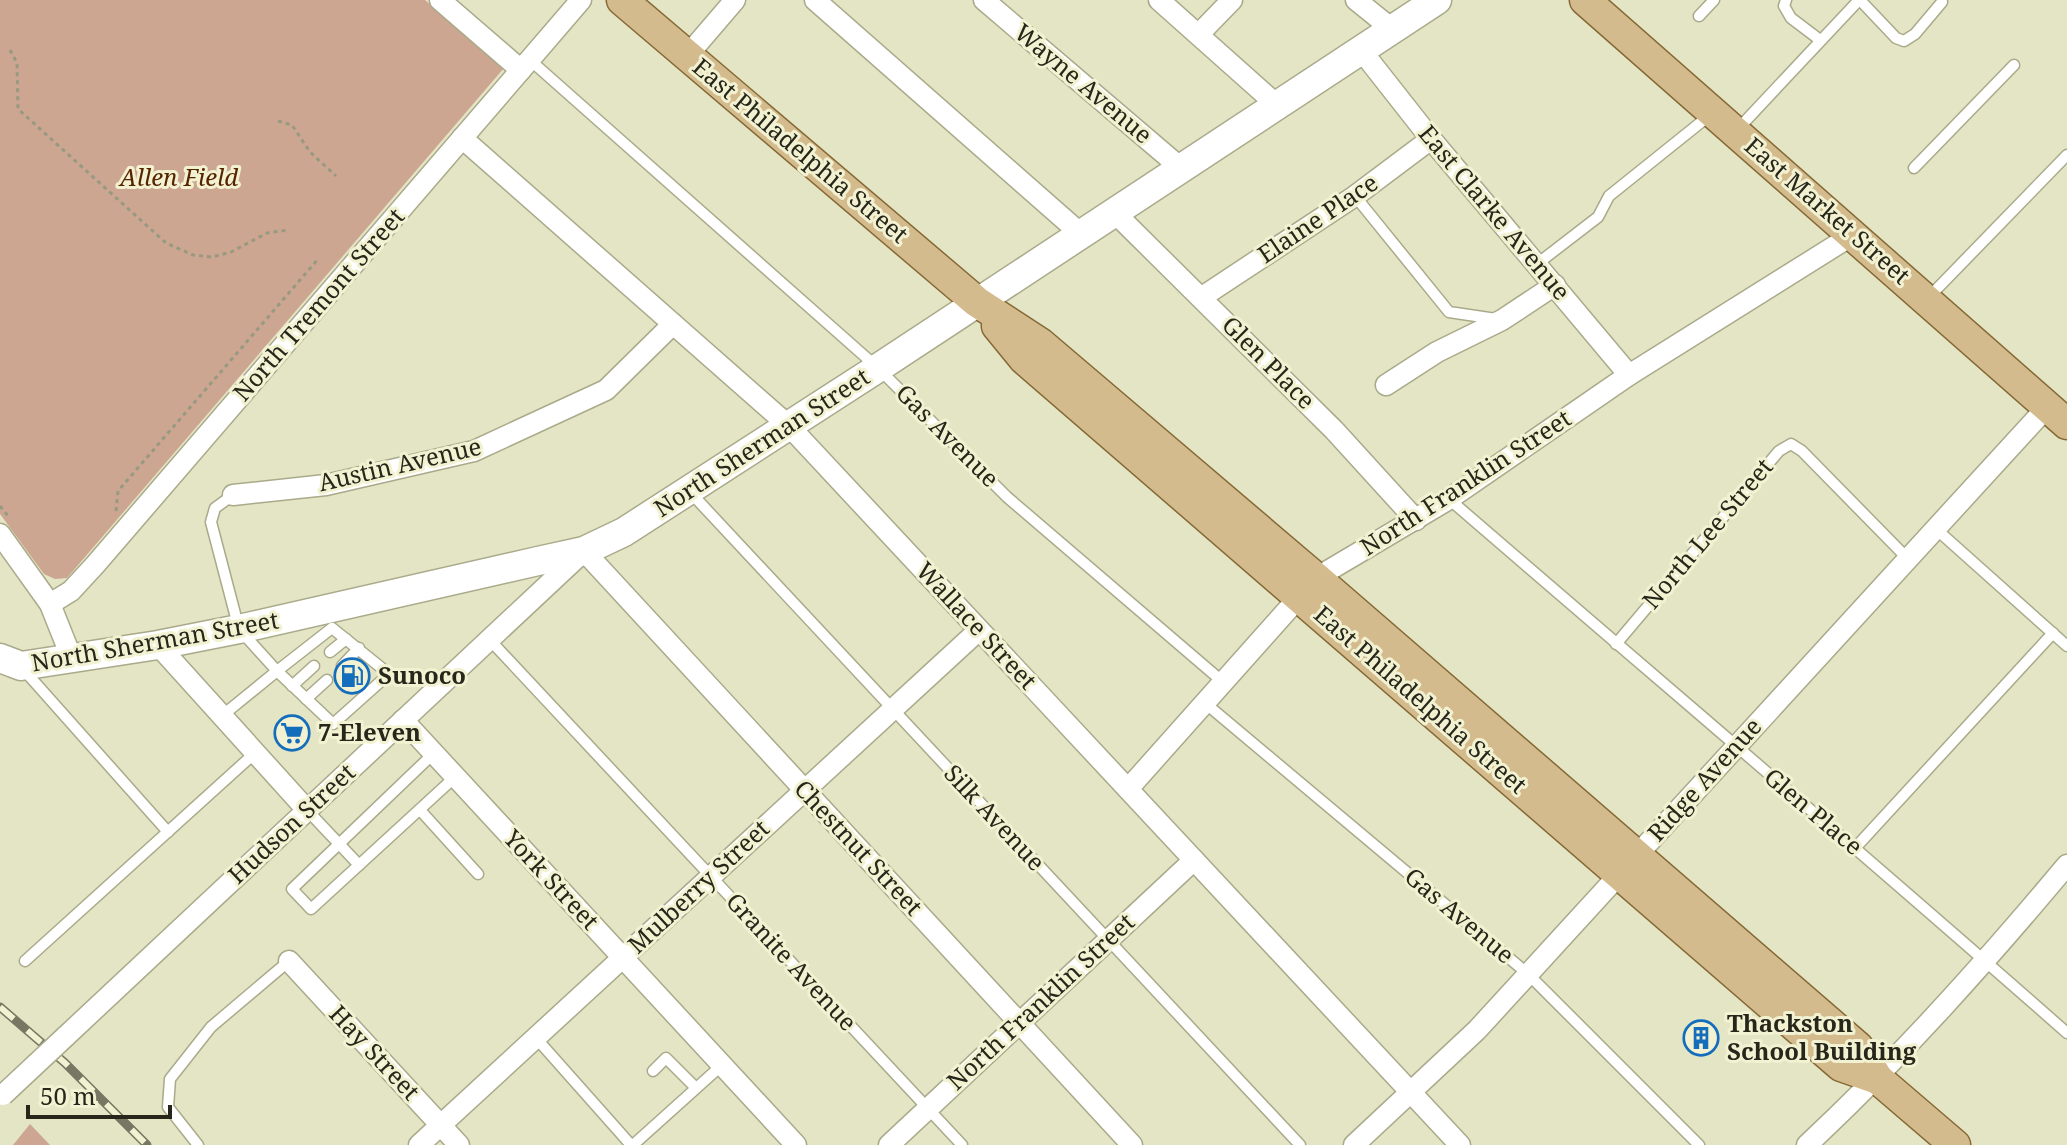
<svg xmlns="http://www.w3.org/2000/svg" width="2067" height="1145" viewBox="0 0 2067 1145" font-family="'Noto Serif',serif">
	<style>
		.green { fill: #cda691 }
		.lines { fill: none; stroke-linecap: round; stroke-linejoin: round }
		.service-casing { stroke: #aaaa8b; stroke-width: 13 }
		.minor-casing { stroke: #aaaa8b; stroke-width: 23 }
		.secondary-casing { stroke: #aaaa8b; stroke-width: 31 }
		.primary-casing { stroke: #856935; stroke-width: 33 }
		.path { stroke: #989981; stroke-width: 3; stroke-dasharray: 4 4; stroke-linecap: butt }
		.service { stroke: #fff; stroke-width: 10 }
		.minor { stroke: #fff; stroke-width: 20 }
		.secondary { stroke: #fff; stroke-width: 28 }
		.primary { stroke: #d4bb8e; stroke-width: 30 }
		.rail-casing { stroke: #777763; stroke-width: 9 }
		.rail { stroke: #f2f2d2; stroke-width: 6; stroke-dasharray: 18; stroke-linecap: butt }
		.minor-bridge-casing { stroke: #aaaa8b; stroke-width: 23; stroke-linecap: butt }
		.minor-bridge { stroke: #fff; stroke-width: 20 }
		.labels { text-anchor: middle; stroke-width: 6; stroke-linejoin: round; paint-order: stroke }
		.street-label { font-size: 24px; fill: #26261a; stroke: #f2f2d2 }
		.park-label { font-size: 24px; font-style: italic; fill: #582400; stroke: #f2f2d2 }
		.poi-label { font-size: 24px; font-weight: bold; fill: #26261a; stroke: #f2f2d2; text-anchor: start }
	</style>
	<rect width="100%" height="100%" fill="#e4e5c5"/>
	<g class="green">
		<path d="M 0,0 L 425,0 L 504,68 L 67,578 L 55,579 L 44,574 L 0,514 Z"/>
		<path d="M 30,1124 L 50,1145 L 13,1145 Z"/>
	</g>
	<g class="lines">
		<defs>
			<g id="service">
				<path d="M 1786,0 L 1784,6 L 1791,18 L 1820,40"/>
				<path d="M 1860,0 L 1896,38 L 1904,41 L 1915,34 L 1942,2"/>
				<path d="M 1699,16 L 1714,0"/>
				<path d="M 530,60 L 878,368 L 1007,497 L 1223,682"/>
				<path d="M 1737,130 L 1859,0"/>
				<path d="M 1914,168 L 2014,65"/>
				<path d="M 1355,196 L 1449,312 L 1496,319"/>
				<path d="M 1537,264 L 1598,217 L 1609,196 L 1710,115"/>
				<path d="M 1929,297 L 2067,155"/>
				<path d="M 690,492 L 1300,1145"/>
				<path d="M 1449,499 C 1655,677 1863,853 2067,1033"/>
				<path d="M 1936,529 L 2067,646"/>
				<path d="M 332,628 L 389,674 L 333,724 L 277,671 Z"/>
				<path d="M 489,639 L 962,1145"/>
				<path d="M 1616,644 L 1779,451 L 1791,444 L 1802,451 L 1908,559"/>
				<path d="M 330,652 L 346,639"/>
				<path d="M 342,666 L 359,648"/>
				<path d="M 23,669 L 168,832"/>
				<path d="M 292,686 L 314,666"/>
				<path d="M 306,699 L 327,680"/>
				<path d="M 1205,703 L 1528,974 L 1699,1145"/>
				<path d="M 223,715 L 277,671 L 239,629 L 211,522 L 215,508 L 233,495"/>
				<path d="M 433,754 L 292,889 L 311,909 L 455,777"/>
				<path d="M 307,810 L 359,865"/>
				<path d="M 420,810 L 478,874"/>
				<path d="M 1856,847 L 2053,633"/>
				<path d="M 25,961 L 256,752"/>
				<path d="M 536,1038 L 631,1145"/>
				<path d="M 653,1071 L 666,1058 L 696,1088"/>
				<path d="M 198,1145 L 168,1107 L 170,1079 L 211,1027 L 289,961"/>
				<path d="M 633,1145 L 722,1065"/>
			</g>
			<g id="minor">
				<path d="M 440,0 L 521,70"/>
				<path d="M 815,0 L 1081,234"/>
				<path d="M 984,0 L 1181,168"/>
				<path d="M 1159,0 L 1277,105"/>
				<path d="M 1356,0 L 1392,29"/>
				<path d="M 1199,34 L 1232,0"/>
				<path d="M 1361,50 L 1431,139 L 1629,375"/>
				<path d="M 687,56 L 735,0"/>
				<path d="M 462,138 L 789,426 L 1460,1145"/>
				<path d="M 1114,212 L 1334,430 L 1416,520"/>
				<path d="M 1202,297 L 1355,196 L 1431,139"/>
				<path d="M 1386,385 L 1437,352 L 1502,320 L 1555,285"/>
				<path d="M 233,495 L 326,485 L 474,451 L 606,390 L 673,324"/>
				<path d="M 0,534 L 50,604 L 72,659"/>
				<path d="M 50,604 L 71,591 L 95,565 L 581,0"/>
				<path d="M 158,645 L 307,810"/>
				<path d="M 403,720 L 796,1145"/>
				<path d="M 1128,789 L 1316,578 L 1449,499 L 1629,375 L 1854,234"/>
				<path d="M 289,961 L 459,1145"/>
				<path d="M 65,1037 L 584,551 L 1132,1145"/>
				<path d="M 419,1145 L 979,630"/>
				<path d="M 889,1145 L 1194,860"/>
				<path d="M 1354,1145 L 1477,1030 L 2047,407"/>
				<path d="M 1807,1145 C 1901,1057 1984,964 2067,865"/>
			</g>
			<path id="secondary" d="M 0,658 L 21,666 L 158,645 L 239,629 L 538,561 L 584,551 L 624,532 L 878,368 L 1437,0"/>
			<g id="primary">
				<path d="M 622,0 L 977,302 L 1040,343 L 1316,578 L 1858,1047 L 1878,1079 L 1955,1145"/>
				<path d="M 1585,0 L 2067,424"/>
				<path d="M 997,326 L 1024,359 L 1841,1066 L 1878,1079"/>
			</g>
		</defs>
		<use href="#service" class="service-casing"/>
		<use href="#minor" class="minor-casing"/>
		<use href="#secondary" class="secondary-casing"/>
		<use href="#primary" class="primary-casing"/>
		<g class="path">
			<path d="M 10,50 L 17,63 L 18,109 L 166,243 L 193,255 L 212,257 L 231,252 L 267,233 L 288,230"/>
			<path d="M 278,121 L 292,125 L 310,152 L 336,176"/>
			<path d="M 0,506 L 8,516"/>
			<path d="M 116,511 L 118,491 L 319,258"/>
		</g>
		<use href="#service" class="service"/>
		<use href="#minor" class="minor"/>
		<use href="#secondary" class="secondary"/>
		<use href="#primary" class="primary"/>
		<defs>
			<path id="rail" d="M 0,1007 L 65,1063 L 147,1145"/>
		</defs>
		<use href="#rail" class="rail-casing"/>
		<use href="#rail" class="rail"/>
		<defs>
			<path id="minor-bridge" d="M 3,1095 L 65,1037"/>
		</defs>
		<use href="#minor-bridge" class="minor-bridge-casing"/>
		<use href="#minor-bridge" class="minor-bridge"/>
	</g>
	<defs>
		<symbol id="fuel-ring" viewBox="-11 -11 22 22"><circle r="9.5" fill="#f2f2d2" stroke="#156ebb" stroke-width="1.5"/><path d="M-5.5-6h7V0h2V4h1.3V-2.5L3-4.5l.8-.8L6-3V5H2.5V1h-1V6h-7ZM-4.2-4.7v3.2H.2V-4.7Z" fill="#156ebb"/></symbol>
		<symbol id="supermarket-ring" viewBox="-11 -11 22 22"><circle r="9.5" fill="#f2f2d2" stroke="#156ebb" stroke-width="1.5"/><path d="M-6-5.5h2.5l.6 2H6L4.5 2H-2.5L-4.4-4H-6ZM-1.5 3.2a1.3 1.3 0 1 0 .1 0ZM3 3.2a1.3 1.3 0 1 0 .1 0Z" fill="#156ebb"/></symbol>
		<symbol id="building-ring" viewBox="-11 -11 22 22"><circle r="9.5" fill="#f2f2d2" stroke="#156ebb" stroke-width="1.5"/><path d="M-4-6H4V6H1V3H-1V6H-4ZM-2.5-4.3h1.7v1.8h-1.7ZM.8-4.3h1.7v1.8H.8ZM-2.5-1h1.7V.8h-1.7ZM.8-1h1.7V.8H.8Z" fill="#156ebb"/></symbol>
	</defs>
	<g fill-rule="evenodd">
		<use href="#fuel-ring" x="332" y="656" width="40" height="40"/>
		<use href="#supermarket-ring" x="272" y="713" width="40" height="40"/>
		<use href="#building-ring" x="1681" y="1018" width="40" height="40"/>
	</g>
	<g class="labels">
		<g class="street-label">
			<text transform="translate(1083 84) rotate(40)" y="8">Wayne Avenue</text>
			<text transform="translate(800 151) rotate(40)" y="8">East Philadelphia Street</text>
			<text transform="translate(1827 211) rotate(41)" y="8">East Market Street</text>
			<text transform="translate(1494 213) rotate(50)" y="8">East Clarke Avenue</text>
			<text transform="translate(1318 219) rotate(-34)" y="8">Elaine Place</text>
			<text transform="translate(319 305) rotate(-49)" y="8">North Tremont Street</text>
			<text transform="translate(1268 363) rotate(45)" y="8">Glen Place</text>
			<text transform="translate(947 436) rotate(45)" y="8">Gas Avenue</text>
			<text transform="translate(762 443) rotate(-33)" y="8">North Sherman Street</text>
			<text transform="translate(400 465) rotate(-13)" y="8">Austin Avenue</text>
			<text transform="translate(1466 483) rotate(-33)" y="8">North Franklin Street</text>
			<text transform="translate(1708 534) rotate(-50)" y="8">North Lee Street</text>
			<text transform="translate(976 626) rotate(47)" y="8">Wallace Street</text>
			<text transform="translate(155 642) rotate(-10)" y="8">North Sherman Street</text>
			<text transform="translate(1420 700) rotate(41)" y="8">East Philadelphia Street</text>
			<text transform="translate(1705 780) rotate(-48)" y="8">Ridge Avenue</text>
			<text transform="translate(1813 812) rotate(40)" y="8">Glen Place</text>
			<text transform="translate(994 818) rotate(47)" y="8">Silk Avenue</text>
			<text transform="translate(292 824) rotate(-43)" y="8">Hudson Street</text>
			<text transform="translate(858 848) rotate(47)" y="8">Chestnut Street</text>
			<text transform="translate(551 880) rotate(47)" y="8">York Street</text>
			<text transform="translate(699 887) rotate(-43)" y="8">Mulberry Street</text>
			<text transform="translate(1459 916) rotate(40)" y="8">Gas Avenue</text>
			<text transform="translate(791 962) rotate(47)" y="8">Granite Avenue</text>
			<text transform="translate(1041 1002) rotate(-43)" y="8">North Franklin Street</text>
			<text transform="translate(374 1053) rotate(47)" y="8">Hay Street</text>
		</g>
		<g class="park-label">
			<text x="179" y="186">Allen Field</text>
		</g>
		<g class="poi-label">
			<text x="378" y="684">Sunoco</text>
			<text x="318" y="741">7-Eleven</text>
			<text x="1727" y="1032">Thackston<tspan x="1727" dy="28">School Building</tspan></text>
		</g>
	</g>
	<path d="M28 1105v12h142v-12" fill="none" stroke="#26261a" stroke-width="4"/>
	<text x="40" y="1105" font-size="24" fill="#26261a" stroke="#f2f2d2" stroke-width="6" paint-order="stroke">50 m</text>
</svg>
